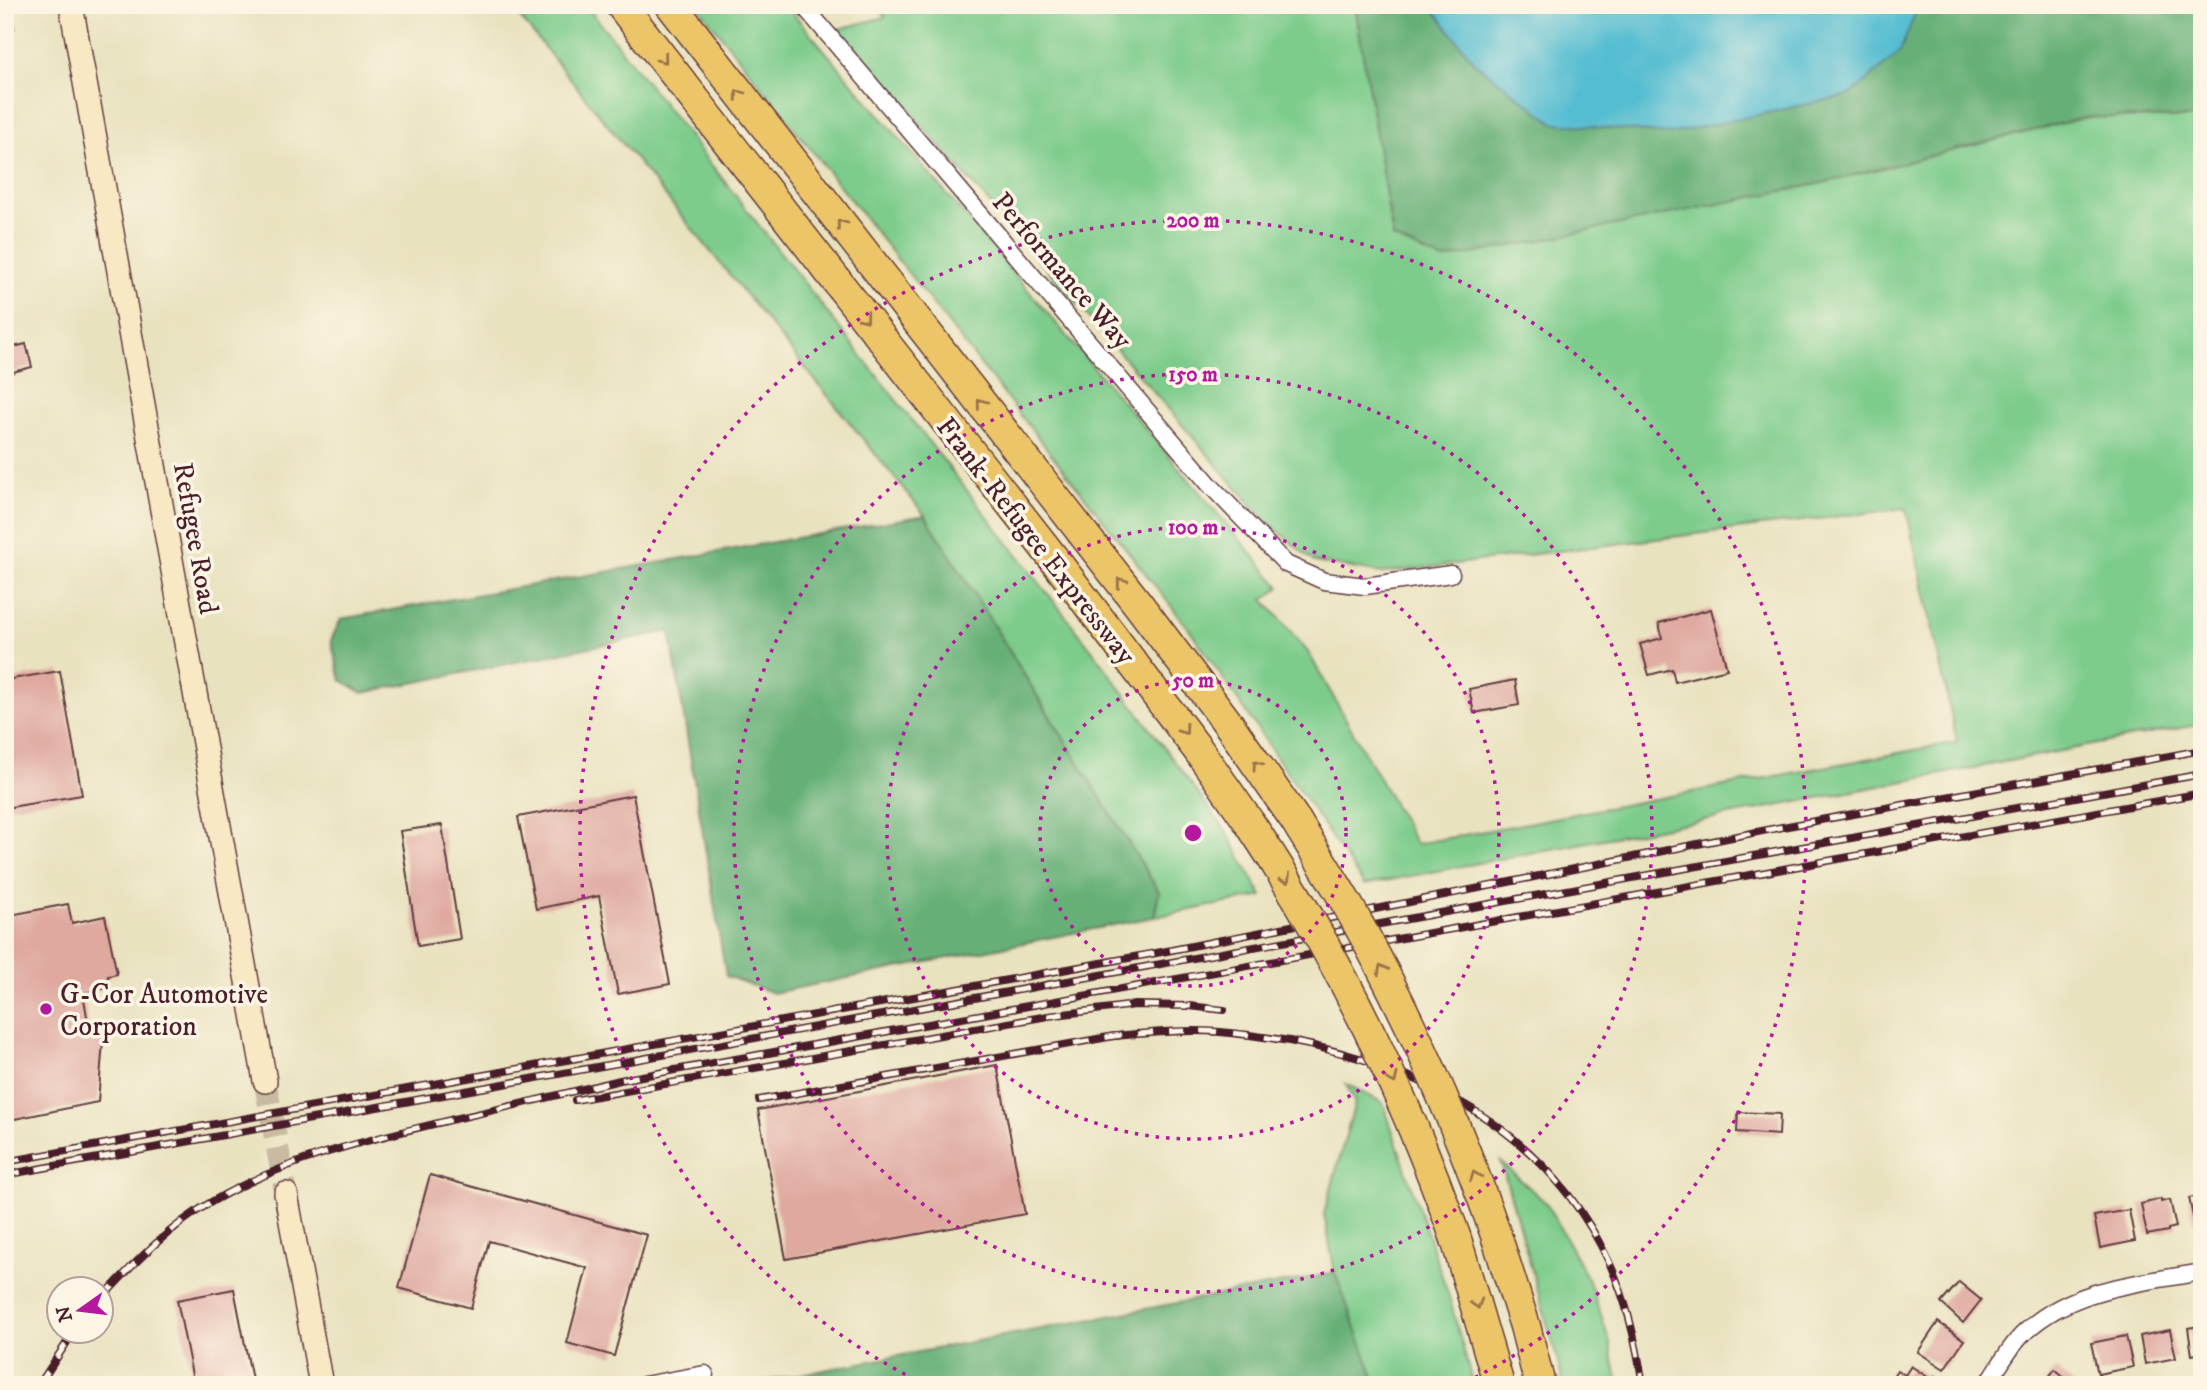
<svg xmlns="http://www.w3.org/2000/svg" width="2207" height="1390" viewBox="0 0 2207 1390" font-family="'IM FELL DW Pica',serif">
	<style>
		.green { fill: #7dcc8b; stroke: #64765b; stroke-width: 2 }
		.forest { fill: #66b077; stroke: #586851; stroke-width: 2 }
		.water { fill: #55bdd1; stroke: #506e7e; stroke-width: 2 }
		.building { fill: #dfa9a0 }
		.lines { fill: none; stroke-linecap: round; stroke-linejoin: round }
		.secondary-tunnel { stroke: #c9bba1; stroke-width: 23; stroke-dasharray: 23 11; stroke-linecap: butt }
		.minor-casing { stroke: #623c41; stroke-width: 19 }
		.secondary-casing { stroke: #623c41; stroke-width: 26 }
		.motorway-casing { stroke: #623c41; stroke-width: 33 }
		.minor { stroke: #fff; stroke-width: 16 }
		.secondary { stroke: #f8e8c3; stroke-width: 23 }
		.motorway { stroke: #edc569; stroke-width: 30 }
		.rail-casing { stroke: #4a1f2b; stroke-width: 8 }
		.rail { stroke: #fcf5e5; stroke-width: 5; stroke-dasharray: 16; stroke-linecap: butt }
		.motorway-bridge-casing { stroke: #623c41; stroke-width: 33; stroke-linecap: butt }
		.motorway-bridge { stroke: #edc569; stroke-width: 30 }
		.oneway { stroke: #9c724a }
		.ring { fill: none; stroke: #b5179e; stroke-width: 3.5; stroke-dasharray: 3.5 7 }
		.poi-dot { fill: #b5179e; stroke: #fcf5e5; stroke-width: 2.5 }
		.labels { text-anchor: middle; stroke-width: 7; stroke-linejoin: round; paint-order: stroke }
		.street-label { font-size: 28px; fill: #4a1f2b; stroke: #fcf5e5 }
		.poi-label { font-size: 28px; fill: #4a1f2b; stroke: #fcf5e5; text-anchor: start }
		.centre { fill: #b5179e; stroke: #fcf5e5; stroke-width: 3.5 }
		.ring-label { font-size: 21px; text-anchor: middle; font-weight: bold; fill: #b5179e; stroke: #fcf5e5; stroke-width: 7; stroke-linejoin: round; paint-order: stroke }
	</style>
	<rect width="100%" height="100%" fill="#fcf5e5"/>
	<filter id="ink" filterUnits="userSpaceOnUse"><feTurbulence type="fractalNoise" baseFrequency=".0143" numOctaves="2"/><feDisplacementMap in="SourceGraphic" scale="14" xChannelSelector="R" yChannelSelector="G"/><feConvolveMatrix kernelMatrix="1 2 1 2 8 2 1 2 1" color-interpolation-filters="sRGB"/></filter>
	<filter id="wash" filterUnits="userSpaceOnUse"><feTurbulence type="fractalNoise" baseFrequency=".00686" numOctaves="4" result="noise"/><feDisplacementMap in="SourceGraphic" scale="28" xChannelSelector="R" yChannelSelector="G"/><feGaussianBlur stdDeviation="1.57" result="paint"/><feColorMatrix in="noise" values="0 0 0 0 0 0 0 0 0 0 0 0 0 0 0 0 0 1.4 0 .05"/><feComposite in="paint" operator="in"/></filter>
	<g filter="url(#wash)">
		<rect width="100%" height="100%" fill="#e9e2bf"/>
		<g class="green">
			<path d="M 510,5 L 586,5 L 1089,646 L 1226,831 L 1262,896 L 1154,917 L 1159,892 L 925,515 Z"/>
			<path d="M 697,5 L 786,5 L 1280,587 L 1264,600 L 1308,652 L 1416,844 L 1957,742 L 1906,508 L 1383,573 L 1314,562 L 1264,519 L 838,29 L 886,17 L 875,5 L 1355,5 L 1393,238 L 1818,184 L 2087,117 L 2202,118 L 2202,724 L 1364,885 L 1190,630 Z"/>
			<path d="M 1346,1084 L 1383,1103 L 1450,1300 L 1473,1385 L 1377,1385 L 1335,1273 L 1324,1214 L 1355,1103 Z"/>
			<path d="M 1501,1162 L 1546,1203 L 1588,1279 L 1609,1339 L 1618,1385 L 1563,1385 L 1557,1358 Z"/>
		</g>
		<g class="forest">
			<path d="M 1355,5 L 1430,5 L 1476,64 L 1900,52 L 1917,5 L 2202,5 L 2202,118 L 2087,117 L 1818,184 L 1442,260 L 1393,238 Z"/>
			<path d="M 925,515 L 1159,892 L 1154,917 L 773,993 L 726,976 L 670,631 L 363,693 L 341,680 L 331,640 L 341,619 Z"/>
			<path d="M 1335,1273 L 1377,1385 L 745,1385 Z"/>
		</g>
		<path class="water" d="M 1430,5 L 1917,5 L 1918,6 L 1900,52 L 1850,95 L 1670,134 L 1554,123 L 1476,64 Z"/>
		<g id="blocks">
			<g class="building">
				<path d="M 11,11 L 14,29 L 5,31 L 5,12 Z"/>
				<path d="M 26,344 L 32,367 L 5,374 L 5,349 Z"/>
				<path d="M 1711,609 L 1727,669 L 1675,682 L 1672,669 L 1649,675 L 1640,644 L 1662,638 L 1659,623 Z"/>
				<path d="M 60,671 L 82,795 L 5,808 L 5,680 Z"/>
				<path d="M 1515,680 L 1519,705 L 1474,713 L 1469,689 Z"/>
				<path d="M 633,795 L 670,984 L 618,994 L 599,896 L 536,909 L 518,817 Z"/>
				<path d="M 442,825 L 460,939 L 418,946 L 400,831 Z"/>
				<path d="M 68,904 L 72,923 L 105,916 L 117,974 L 108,976 L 107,988 L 83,993 L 89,1028 L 100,1025 L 103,1041 L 98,1102 L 5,1121 L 5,916 Z"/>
				<path d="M 997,1065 L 1025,1214 L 786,1259 L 758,1110 Z"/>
				<path d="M 1738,1112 L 1780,1114 L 1779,1135 L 1737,1132 Z"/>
				<path d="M 430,1175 L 647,1235 L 614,1356 L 567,1343 L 587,1268 L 489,1241 L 471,1308 L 399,1288 Z"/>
				<path d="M 2202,1195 L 2202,1225 L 2195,1226 L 2189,1198 Z"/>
				<path d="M 2161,1199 L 2161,1202 L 2170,1200 L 2176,1227 L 2168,1229 L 2168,1231 L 2147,1235 L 2141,1204 Z"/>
				<path d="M 2129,1210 L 2135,1241 L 2100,1248 L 2094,1216 Z"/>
				<path d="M 1959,1282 L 1981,1300 L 1963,1323 L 1941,1303 Z"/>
				<path d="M 234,1289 L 253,1385 L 194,1385 L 177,1300 Z"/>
				<path d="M 1938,1322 L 1964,1340 L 1944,1369 L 1918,1352 Z"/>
				<path d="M 2197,1324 L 2202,1324 L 2202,1353 L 2192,1355 L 2188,1328 L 2199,1326 Z"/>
				<path d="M 2170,1330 L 2176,1358 L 2145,1364 L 2140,1336 Z"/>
				<path d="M 2126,1336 L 2133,1367 L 2098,1374 L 2091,1343 Z"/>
				<path d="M 1911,1366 L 1932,1380 L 1935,1376 L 1940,1380 L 1937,1385 L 1887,1385 L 1897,1370 L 1905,1375 Z"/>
				<path d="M 2055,1369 L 2074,1385 L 2043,1385 Z"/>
			</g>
		</g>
	</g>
	<g filter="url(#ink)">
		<use href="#blocks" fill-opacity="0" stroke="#623c41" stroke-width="2"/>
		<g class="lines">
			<path class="secondary-tunnel" d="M 265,1081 L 286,1194"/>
			<defs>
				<g id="minor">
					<path d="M 803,5 L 1210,485 L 1286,564 L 1324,581 L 1365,586 L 1451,574"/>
					<path d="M 644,1385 L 705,1374"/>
					<path d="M 1987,1385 C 1999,1367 2010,1346 2025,1332 C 2072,1287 2141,1283 2202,1272"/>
				</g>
				<g id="secondary">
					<path d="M 71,5 L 265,1081"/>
					<path d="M 286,1194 L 321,1385"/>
				</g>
				<g id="motorway">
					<path d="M 621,5 L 1054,559 L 1199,751 L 1249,822"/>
					<path d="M 671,5 L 1138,604 L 1230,726 L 1296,821"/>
					<path d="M 1456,1239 L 1499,1385"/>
					<path d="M 1498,1241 L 1525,1326 L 1540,1385"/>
				</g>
			</defs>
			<use href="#minor" class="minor-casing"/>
			<use href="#secondary" class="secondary-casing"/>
			<use href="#motorway" class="motorway-casing"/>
			<use href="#minor" class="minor"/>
			<use href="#secondary" class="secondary"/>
			<use href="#motorway" class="motorway"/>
			<defs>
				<g id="rail">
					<path d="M 575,1100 L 1048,1016 L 1135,1005 L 1189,1006 L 1224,1010"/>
					<path d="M 759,1100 L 1114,1036 C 1149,1033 1185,1029 1220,1032 C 1378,1045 1539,1110 1609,1262 C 1627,1301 1636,1342 1643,1385"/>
					<path d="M 5,1162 L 1167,951 L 1777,828 L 2202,750"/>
					<path d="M 5,1175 L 2202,774"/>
					<path d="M 102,1298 C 135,1262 170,1226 213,1201 C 289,1157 375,1138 459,1118 C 513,1106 566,1093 620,1080 L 2202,793"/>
					<path d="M 39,1385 L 75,1330"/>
				</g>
			</defs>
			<use href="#rail" class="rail-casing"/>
			<use href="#rail" class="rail"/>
			<defs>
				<g id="motorway-bridge">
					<path d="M 1296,821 C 1314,851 1334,881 1351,911 C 1410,1017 1459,1127 1498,1241"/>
					<path d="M 1249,822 C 1336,952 1404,1091 1456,1239"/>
				</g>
			</defs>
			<use href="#motorway-bridge" class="motorway-bridge-casing"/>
			<use href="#motorway-bridge" class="motorway-bridge"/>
		</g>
		<defs><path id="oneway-chevron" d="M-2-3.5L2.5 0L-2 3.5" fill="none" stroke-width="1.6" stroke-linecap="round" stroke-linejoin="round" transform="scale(1.75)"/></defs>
		<g class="oneway">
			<use href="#oneway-chevron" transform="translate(663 59) rotate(52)"/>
			<use href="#oneway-chevron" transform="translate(739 94) rotate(-128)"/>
			<use href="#oneway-chevron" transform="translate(841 224) rotate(-128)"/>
			<use href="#oneway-chevron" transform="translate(865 318) rotate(52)"/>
			<use href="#oneway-chevron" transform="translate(981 403) rotate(-128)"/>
			<use href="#oneway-chevron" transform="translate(1121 582) rotate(-128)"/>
			<use href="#oneway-chevron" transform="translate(1184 730) rotate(53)"/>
			<use href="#oneway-chevron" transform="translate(1257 765) rotate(-125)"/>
			<use href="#oneway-chevron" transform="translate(1286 879) rotate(59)"/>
			<use href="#oneway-chevron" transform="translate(1382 969) rotate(-118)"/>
			<use href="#oneway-chevron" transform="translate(1393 1079) rotate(65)"/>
			<use href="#oneway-chevron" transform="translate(1475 1176) rotate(-111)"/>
			<use href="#oneway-chevron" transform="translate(1477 1304) rotate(73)"/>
		</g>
	</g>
	<g class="ring">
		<circle cx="1193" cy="833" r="153"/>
		<circle cx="1193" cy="833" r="306"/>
		<circle cx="1193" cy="833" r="459"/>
		<path d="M924 1384A613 613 0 1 1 1462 1384"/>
	</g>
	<circle class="poi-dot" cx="46" cy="1009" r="7"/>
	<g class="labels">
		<g class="street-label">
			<text transform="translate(1063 270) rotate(49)" y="10">Performance Way</text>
			<text transform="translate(197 538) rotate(80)" y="10">Refugee Road</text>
			<text transform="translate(1037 540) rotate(52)" y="10">Frank-Refugee Expressway</text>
		</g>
		<g class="poi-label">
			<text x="60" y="1003">G-Cor Automotive<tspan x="60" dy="32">Corporation</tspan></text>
		</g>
	</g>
	<circle cx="1193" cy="833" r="10" class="centre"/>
	<g class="ring-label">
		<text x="1193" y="227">200 m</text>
		<text x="1193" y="381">150 m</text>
		<text x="1193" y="534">100 m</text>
		<text x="1193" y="687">50 m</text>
	</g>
	<rect width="2207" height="1390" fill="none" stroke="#fcf5e5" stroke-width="28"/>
	<g transform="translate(80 1310) rotate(256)"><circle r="33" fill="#fcf5e5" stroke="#b59f9b" stroke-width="2"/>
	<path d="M0-5L12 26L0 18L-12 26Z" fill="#b5179e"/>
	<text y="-10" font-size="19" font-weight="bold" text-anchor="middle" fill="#4a1f2b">N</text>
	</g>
</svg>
